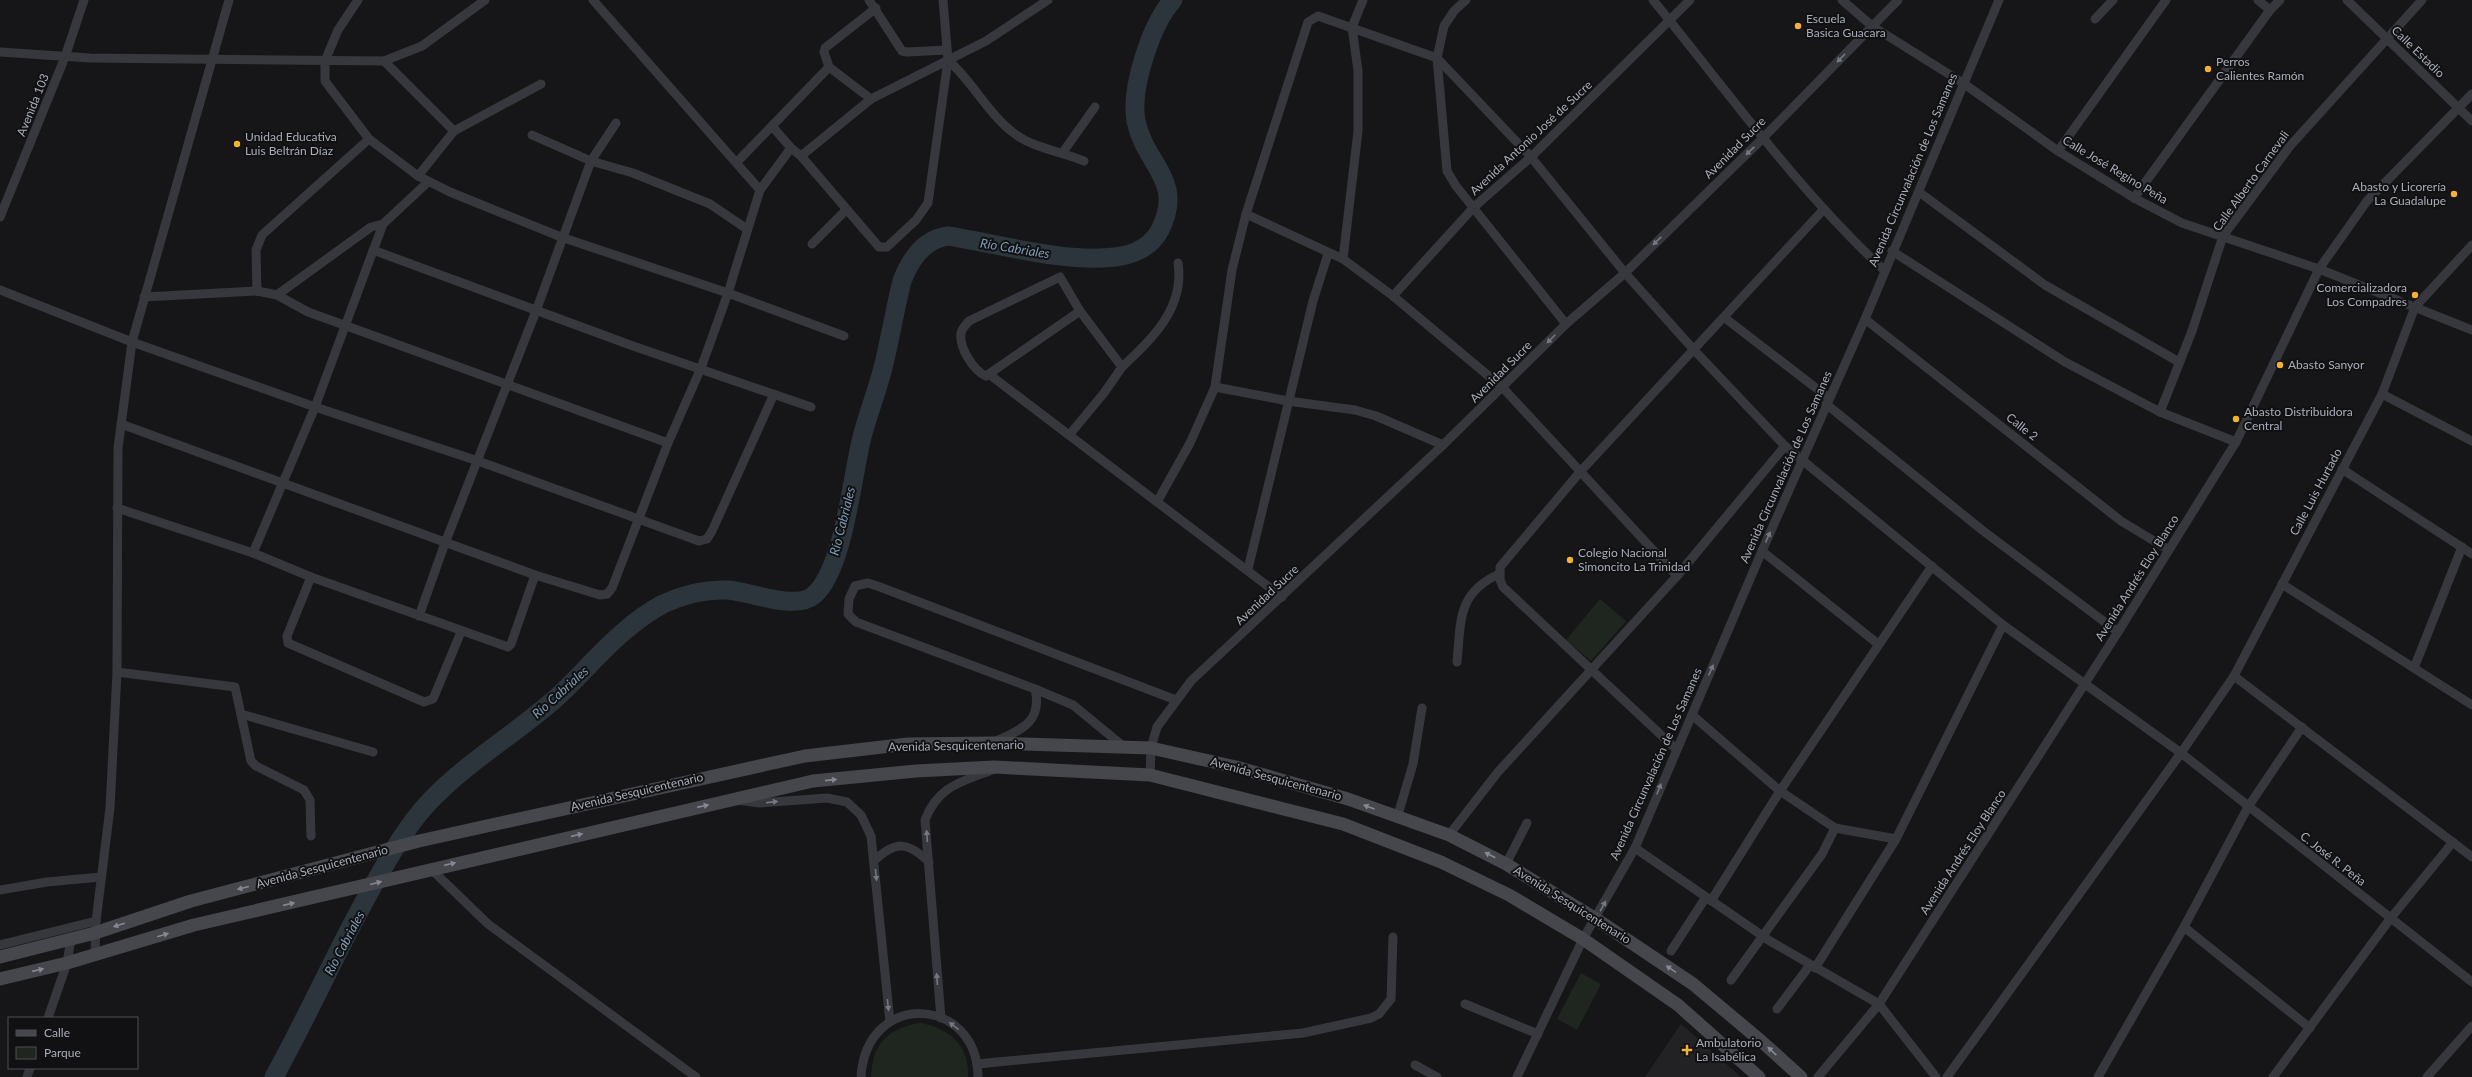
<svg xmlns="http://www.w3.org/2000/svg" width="2472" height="1077" viewBox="0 0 2472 1077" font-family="Lato,sans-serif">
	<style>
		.built { fill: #222225 }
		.green { fill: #1e261f }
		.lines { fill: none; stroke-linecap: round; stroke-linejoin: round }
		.river { stroke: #2c353c; stroke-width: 19 }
		.minor { stroke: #37383d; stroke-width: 9 }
		.secondary { stroke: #45474d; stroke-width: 13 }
		.oneway { fill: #757881 }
		.oneway2 { fill: #858993 }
		.poi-dot { fill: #f2b134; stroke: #111113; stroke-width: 1.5 }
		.labels { text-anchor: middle; stroke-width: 4; stroke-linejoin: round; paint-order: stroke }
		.poi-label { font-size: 12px; fill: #a8adb8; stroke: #111113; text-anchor: start }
		.street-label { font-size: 12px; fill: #a8adb8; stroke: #111113 }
		.water-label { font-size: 13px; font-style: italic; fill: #7f9bb3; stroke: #111113 }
	</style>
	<rect width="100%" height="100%" fill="#161618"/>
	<path class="built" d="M 1681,1024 L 1741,1077 L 1645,1077 Z"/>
	<g class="green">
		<path d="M 1600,599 L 1626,621 L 1591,661 L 1566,640 Z"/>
		<path d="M 1581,973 L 1601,984 L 1577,1030 L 1557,1019 Z"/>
		<path d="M 920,1023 C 949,1028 970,1046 968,1077 L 871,1077 C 872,1044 888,1028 920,1023 Z"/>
	</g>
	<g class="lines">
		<path class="river" d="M 274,1077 C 309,1014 338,947 374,884 C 390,856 407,825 430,801 C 467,762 514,735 555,699 C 590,667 620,627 663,604 C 684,594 705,589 728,590 C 751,592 796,611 814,595 C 844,569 852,476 862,437 C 868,414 877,391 883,368 C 890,339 895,309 902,281 C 910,260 924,239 948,236 C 999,244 1064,263 1115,257 C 1133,255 1151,247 1160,230 C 1185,180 1145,165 1136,121 C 1130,89 1151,24 1173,0"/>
		<g class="minor">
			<path d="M 358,0 L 338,30 L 325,61 L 325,81 L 369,139 L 418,176 L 450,192 L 561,237 L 728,293 L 844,336"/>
			<path d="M 593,0 L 760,190"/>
			<path d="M 869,0 L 902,51 L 907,52 L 947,50"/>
			<path d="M 1466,0 L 1454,11 L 1444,26 L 1437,58 L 1447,171 L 1456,186 L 1566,324"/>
			<path d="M 1653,0 C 1728,92 1797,189 1884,270"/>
			<path d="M 1842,0 L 1872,26 L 1963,83 L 2058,151 L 2134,198 L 2182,223 L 2319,269 L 2472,330"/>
			<path d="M 2258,0 L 2270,10"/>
			<path d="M 2347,0 L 2472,121"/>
			<path d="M 2095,19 L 2113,0"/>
			<path d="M 0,52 L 90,58 L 384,61 L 422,46 L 485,0"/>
			<path d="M 948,60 C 973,82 988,114 1015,134 C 1034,148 1062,152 1084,161"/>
			<path d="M 384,61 L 454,131"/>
			<path d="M 829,67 L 824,52 L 825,48 L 876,8"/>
			<path d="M 772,126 L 791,148"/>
			<path d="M 532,135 L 591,161 L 633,173 L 710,204 L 747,229"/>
			<path d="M 2058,151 L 2166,0"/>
			<path d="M 1063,152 L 1095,107"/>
			<path d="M 801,156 L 879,247 L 887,247 L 916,220 L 928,203 L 948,60 L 943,0"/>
			<path d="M 737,162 L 829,67 L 871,99"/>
			<path d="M 418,176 L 454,131 L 541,84"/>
			<path d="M 1919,192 L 2045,285 L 2179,362"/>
			<path d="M 2134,198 L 2270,10 L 2280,0"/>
			<path d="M 1246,214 L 1343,259 L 1393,296 L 1503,388 L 1677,576"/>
			<path d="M 0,217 L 65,57 L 84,0"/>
			<path d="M 812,244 L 846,210"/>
			<path d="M 373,250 L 633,346 L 811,407"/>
			<path d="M 1892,251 L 2065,362 L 2160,412 L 2236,442"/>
			<path d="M 1343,259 L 1358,131 L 1358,71 L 1352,27 L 1363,0"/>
			<path d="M 0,290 L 132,342 L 315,407 L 478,461 L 699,541 L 707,539 L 712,531 L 774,394"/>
			<path d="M 257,291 L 256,250 L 262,235 L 369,139"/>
			<path d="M 277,295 L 371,227 L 383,224"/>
			<path d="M 1393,296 L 1474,207 L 1531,157 L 1690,0"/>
			<path d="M 144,297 L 257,291 L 277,295 L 308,312 L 344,325 L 668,443"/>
			<path d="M 1725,318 L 1829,398"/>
			<path d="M 1865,319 L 2121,521 L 2169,550"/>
			<path d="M 1122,367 C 1152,339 1185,308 1178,263"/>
			<path d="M 990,375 L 1282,597"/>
			<path d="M 1215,387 L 1288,401 L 1355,410 L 1376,416 L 1443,445"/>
			<path d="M 2382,394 L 2472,441"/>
			<path d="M 1826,404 L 1982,530 L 2118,632"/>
			<path d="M 2160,412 L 2192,331 L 2223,236 L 2290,146 L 2422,0"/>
			<path d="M 121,424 L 535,575 L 600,595 L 607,594 L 612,588 L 668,443 L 701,368 L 728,293 L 760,190 L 791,148 L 801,156 L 871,99 L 986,41 L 1048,0"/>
			<path d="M 1070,434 L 1104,393 L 1122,367 L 1080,311 L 1060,277 L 969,321 C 966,325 961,329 961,334 C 959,348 974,371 986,376 L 1080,311"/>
			<path d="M 2342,469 L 2472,554"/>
			<path d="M 1157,502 L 1190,443 L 1215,387 L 1232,270 L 1246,214 L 1308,22 L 1318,16 L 1437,58 L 1531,157 L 1625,273 L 1694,350 L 1785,446 L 2003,625 L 2181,753 L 2472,982"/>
			<path d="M 117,508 L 253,553 L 311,577 L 508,647 L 511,644 L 535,575"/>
			<path d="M 1762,551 L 1878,644"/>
			<path d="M 253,553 L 315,407 L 383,224 L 428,182"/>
			<path d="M 1248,569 L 1313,301 L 1328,254"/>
			<path d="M 311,577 L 287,636 L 288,643 L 424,702 L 433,699 L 461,632"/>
			<path d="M 2282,584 L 2472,705"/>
			<path d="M 419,616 L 445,543 L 536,311 L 584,180 L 591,161 L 616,123"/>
			<path d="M 1457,662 C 1461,621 1457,593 1499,574"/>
			<path d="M 2414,668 L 2462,547"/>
			<path d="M 117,672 L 235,687 L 251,761 L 256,766 L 304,790 L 310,800 L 311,836"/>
			<path d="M 2234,676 L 2472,857"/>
			<path d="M 241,714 L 373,752"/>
			<path d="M 1692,715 L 1780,791 L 1835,828 L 1896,839"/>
			<path d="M 994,742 C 1020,730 1043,723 1035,689"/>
			<path d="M 1123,746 L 1073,705 L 1035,689 L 856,622 L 848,614 L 849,599 L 855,586 L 868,583 L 880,587 L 1176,700"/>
			<path d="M 1676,749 L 1503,587 L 1500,580 L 1500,567 L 1580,472 L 1824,209"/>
			<path d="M 1150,775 L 1151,748 L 1157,727 L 1191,681 L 1443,445 L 1566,324 L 1625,273 L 1762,139 L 1898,0"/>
			<path d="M 738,800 L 759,803 L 827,798 L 847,802 L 861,815 L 871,836 L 890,1022"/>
			<path d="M 1397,818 L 1413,764 L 1422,708"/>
			<path d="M 1449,835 L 1498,772 L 1677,576 L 1785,446"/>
			<path d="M 1635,848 L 1770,941 L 1879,1004 L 1936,1077"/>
			<path d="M 874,861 C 896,840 908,842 929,862"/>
			<path d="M 1506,864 L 1527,823"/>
			<path d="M 431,869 L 488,924 L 696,1077"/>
			<path d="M 0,890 L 47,882 L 101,877"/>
			<path d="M 1711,901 L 1780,791 L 1932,566"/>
			<path d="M 2184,927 L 2310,1028"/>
			<path d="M 0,945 L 96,921"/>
			<path d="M 1671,951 L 1706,897"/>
			<path d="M 95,955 L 96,921 L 110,808 L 117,672 L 118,448 L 132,342 L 229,0"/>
			<path d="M 1815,968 L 1896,839 L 2003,625"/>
			<path d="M 1731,980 L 1822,854 L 1835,828"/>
			<path d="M 1465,1004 L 1538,1034"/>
			<path d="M 1777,1009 L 1810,965"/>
			<path d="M 48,1018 L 67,963 L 71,939"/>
			<path d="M 941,1018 L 925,820 C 938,786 961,782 992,770"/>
			<path d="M 977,1064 L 1303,1033 L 1371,1018 L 1379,1014 L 1391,999 L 1393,937"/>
			<path d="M 1415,1065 L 1437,1077"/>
			<path d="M 27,1077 L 30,1068"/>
			<path d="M 861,1077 C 866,990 977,995 978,1077"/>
			<path d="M 1517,1077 L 1583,939 L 1635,848 L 1762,551 L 1865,319 L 1999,0"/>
			<path d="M 1818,1077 L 1879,1004 L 2118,632 L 2236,442 L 2319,269 L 2367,201 L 2472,94"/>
			<path d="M 1947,1077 L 2181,753 L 2234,676 L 2382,394 L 2415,307 L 2472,245"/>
			<path d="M 2098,1077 L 2184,927 L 2248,807 L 2302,727"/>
			<path d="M 2273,1077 L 2390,919 L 2453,842"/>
			<path d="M 2427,1077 L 2472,1026"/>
		</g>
		<g class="secondary">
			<path d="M 0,957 L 95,933 L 191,901 L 419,841 L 805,756 L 908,744 L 993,743 L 1151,748 L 1236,767 L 1348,799 L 1449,835 L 1506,864 L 1596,919 L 1693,984 L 1761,1041 L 1801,1077"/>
			<path d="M 0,979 L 67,963 L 194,925 L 813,781 L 916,771 L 994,767 L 1150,775 L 1343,824 L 1441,862 L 1509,895 L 1583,939 L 1678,1005 L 1759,1077"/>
		</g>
	</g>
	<defs><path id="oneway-solid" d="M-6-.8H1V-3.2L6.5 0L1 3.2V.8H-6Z"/></defs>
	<g class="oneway">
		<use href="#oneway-solid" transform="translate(1841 58) rotate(134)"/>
		<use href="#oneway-solid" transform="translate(1750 151) rotate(136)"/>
		<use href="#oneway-solid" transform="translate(1657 241) rotate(136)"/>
		<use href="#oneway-solid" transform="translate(1551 339) rotate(135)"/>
		<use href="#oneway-solid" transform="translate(1768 537) rotate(-66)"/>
		<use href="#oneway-solid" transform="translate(1711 670) rotate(-67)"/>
		<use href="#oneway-solid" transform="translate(1659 789) rotate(-68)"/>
		<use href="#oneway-solid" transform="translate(772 802) rotate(-7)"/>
		<use href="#oneway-solid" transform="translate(927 836) rotate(-94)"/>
		<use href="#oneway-solid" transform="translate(876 875) rotate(84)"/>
		<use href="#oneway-solid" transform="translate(1603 906) rotate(-61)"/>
		<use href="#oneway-solid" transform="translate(937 979) rotate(-94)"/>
		<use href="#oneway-solid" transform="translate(888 1005) rotate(84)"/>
		<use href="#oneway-solid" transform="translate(954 1026) rotate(-143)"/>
	</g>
	<g class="oneway2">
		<use href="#oneway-solid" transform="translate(831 780) rotate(-6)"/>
		<use href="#oneway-solid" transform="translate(703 806) rotate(-13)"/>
		<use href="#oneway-solid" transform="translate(1369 807) rotate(-160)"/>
		<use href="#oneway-solid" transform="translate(577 835) rotate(-13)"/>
		<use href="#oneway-solid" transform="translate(1490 855) rotate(-153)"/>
		<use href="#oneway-solid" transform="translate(450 864) rotate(-13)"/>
		<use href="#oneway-solid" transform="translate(376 883) rotate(-15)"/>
		<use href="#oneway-solid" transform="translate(243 888) rotate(166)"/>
		<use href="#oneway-solid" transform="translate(289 904) rotate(-13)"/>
		<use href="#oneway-solid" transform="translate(119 925) rotate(162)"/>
		<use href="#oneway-solid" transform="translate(163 935) rotate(-17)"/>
		<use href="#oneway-solid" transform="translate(1671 969) rotate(-146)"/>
		<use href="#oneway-solid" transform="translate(38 970) rotate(-13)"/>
		<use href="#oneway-solid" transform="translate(1772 1051) rotate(-137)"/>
	</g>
	<g class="poi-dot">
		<circle cx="1798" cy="26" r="4"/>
		<circle cx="2208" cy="69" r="4"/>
		<circle cx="237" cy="144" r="4"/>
		<circle cx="2454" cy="194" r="4"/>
		<circle cx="2415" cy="295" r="4"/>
		<circle cx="2280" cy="365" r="4"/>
		<circle cx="2236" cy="419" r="4"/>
		<circle cx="1570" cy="560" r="4"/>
		<path d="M1685 1044h4v4h4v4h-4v4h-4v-4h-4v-4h4z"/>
	</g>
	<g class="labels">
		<g class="poi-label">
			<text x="1806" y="23">Escuela<tspan x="1806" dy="14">Basica Guacara</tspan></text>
			<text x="2216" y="66">Perros<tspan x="2216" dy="14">Calientes Ramón</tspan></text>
			<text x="245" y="141">Unidad Educativa<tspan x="245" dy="14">Luis Beltrán Díaz</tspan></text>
			<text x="2446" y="191" text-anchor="end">Abasto y Licorería<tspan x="2446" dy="14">La Guadalupe</tspan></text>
			<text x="2407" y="292" text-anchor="end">Comercializadora<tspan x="2407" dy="14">Los Compadres</tspan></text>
			<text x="2288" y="369">Abasto Sanyor</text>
			<text x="2244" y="416">Abasto Distribuidora<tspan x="2244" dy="14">Central</tspan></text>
			<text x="1578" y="557">Colegio Nacional<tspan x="1578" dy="14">Simoncito La Trinidad</tspan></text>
			<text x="1696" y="1047">Ambulatorio<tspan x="1696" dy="14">La Isabélica</tspan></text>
		</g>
		<g class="street-label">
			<text transform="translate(2418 52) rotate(44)" y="4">Calle Estadio</text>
			<text transform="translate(33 105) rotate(-68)" y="4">Avenida 103</text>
			<text transform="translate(1531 138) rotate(-43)" y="4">Avenida Antonio José de Sucre</text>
			<text transform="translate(1735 148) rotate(-45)" y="4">Avenidad Sucre</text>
			<text transform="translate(1913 170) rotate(-67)" y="4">Avenida Circunvalación de Los Samanes</text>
			<text transform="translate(2115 170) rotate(31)" y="4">Calle José Regino Peña</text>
			<text transform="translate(2251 181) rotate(-54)" y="4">Calle Alberto Carnevali</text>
			<text transform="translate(1501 372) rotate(-45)" y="4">Avenidad Sucre</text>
			<text transform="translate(2022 427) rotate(38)" y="4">Calle 2</text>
			<text transform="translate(1786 467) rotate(-66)" y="4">Avenida Circunvalación de Los Samanes</text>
			<text transform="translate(2316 492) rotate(-62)" y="4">Calle Luis Hurtado</text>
			<text transform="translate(2137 578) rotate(-58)" y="4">Avenida Andrés Eloy Blanco</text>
			<text transform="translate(1267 595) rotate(-43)" y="4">Avenidad Sucre</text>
			<text transform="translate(956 746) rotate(-1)" y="4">Avenida Sesquicentenario</text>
			<text transform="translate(1656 764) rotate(-66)" y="4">Avenida Circunvalación de Los Samanes</text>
			<text transform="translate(1276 779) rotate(15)" y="4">Avenida Sesquicentenario</text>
			<text transform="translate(637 792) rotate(-13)" y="4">Avenida Sesquicentenario</text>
			<text transform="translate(1963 852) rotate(-57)" y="4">Avenida Andrés Eloy Blanco</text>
			<text transform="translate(2333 859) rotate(38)" y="4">C. José R. Peña</text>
			<text transform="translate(322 867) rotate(-15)" y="4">Avenida Sesquicentenario</text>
			<text transform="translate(1572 905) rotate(32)" y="4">Avenida Sesquicentenario</text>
		</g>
		<g class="water-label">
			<text transform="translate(1015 248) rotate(9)" y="5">Río Cabriales</text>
			<text transform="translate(842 521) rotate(-76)" y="5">Río Cabriales</text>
			<text transform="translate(560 692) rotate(-42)" y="5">Río Cabriales</text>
			<text transform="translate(344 943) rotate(-62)" y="5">Río Cabriales</text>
		</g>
	</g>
	<rect x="8" y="1017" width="130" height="52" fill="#111113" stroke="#4d4f55"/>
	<rect x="16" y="1030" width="20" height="6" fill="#45474d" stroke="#4d4f55"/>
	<text x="44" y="1037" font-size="12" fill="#a8adb8">Calle</text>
	<rect x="16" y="1047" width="20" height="12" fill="#1e261f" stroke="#4d4f55"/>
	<text x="44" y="1057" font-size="12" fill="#a8adb8">Parque</text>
</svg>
